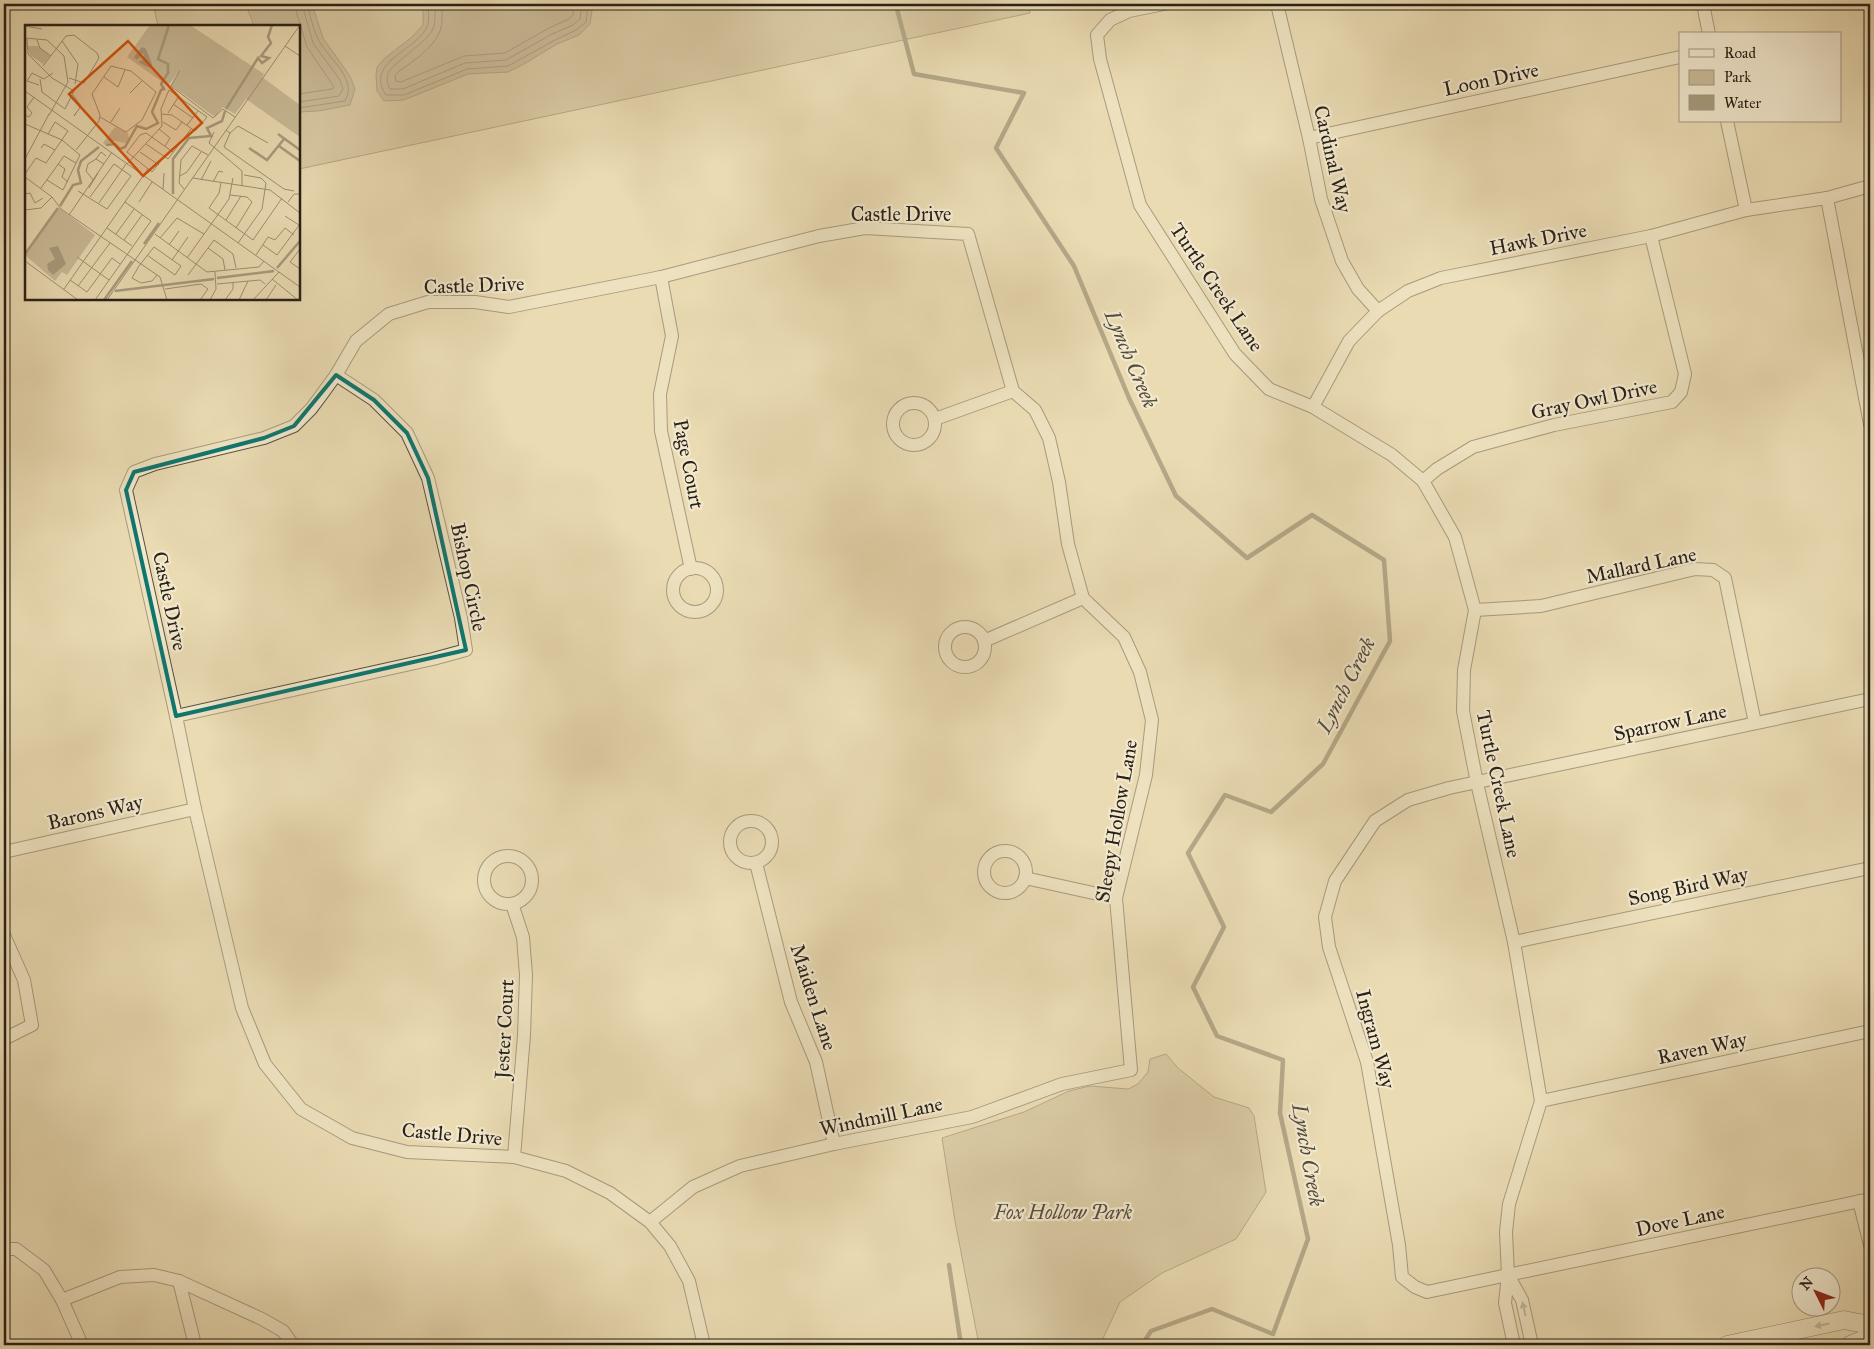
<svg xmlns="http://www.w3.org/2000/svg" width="1874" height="1349" viewBox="0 0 1874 1349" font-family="'IM FELL Great Primer',serif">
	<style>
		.green { fill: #c9bb98; stroke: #796e58 }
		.water { fill: #a89b7e; stroke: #756a55 }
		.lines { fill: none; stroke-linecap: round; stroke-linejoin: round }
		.shore { stroke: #685e4a; stroke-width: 1 }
		.stream { stroke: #756a55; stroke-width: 4.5 }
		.minor-casing { stroke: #594f3e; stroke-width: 14 }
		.secondary-casing { stroke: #292017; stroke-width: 19 }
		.minor { stroke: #f1e8ce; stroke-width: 12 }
		.secondary { stroke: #f1e8ce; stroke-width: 18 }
		.oneway { fill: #978e7c }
		.marked { fill: none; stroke: #0f766e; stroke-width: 4; stroke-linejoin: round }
		.labels { text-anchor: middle; stroke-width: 4.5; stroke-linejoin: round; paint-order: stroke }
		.street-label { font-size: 20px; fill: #292017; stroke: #f1e8ce }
		.park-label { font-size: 20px; font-style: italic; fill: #594e3e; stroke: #f1e8ce }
		.water-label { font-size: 21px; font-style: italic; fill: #554b3b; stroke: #f1e8ce }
		.inset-river { fill: none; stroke: #a89b7e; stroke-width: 2.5 }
		.inset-road { fill: none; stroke: #9d9075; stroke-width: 1 }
		.view { fill: #d5530d; fill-opacity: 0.15; stroke: #d5530d; stroke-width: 2.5 }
		.inset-edge { fill: none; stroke: #292017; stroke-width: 2.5 }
	</style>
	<rect width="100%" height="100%" fill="#eadbb3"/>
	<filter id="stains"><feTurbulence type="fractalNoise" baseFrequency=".004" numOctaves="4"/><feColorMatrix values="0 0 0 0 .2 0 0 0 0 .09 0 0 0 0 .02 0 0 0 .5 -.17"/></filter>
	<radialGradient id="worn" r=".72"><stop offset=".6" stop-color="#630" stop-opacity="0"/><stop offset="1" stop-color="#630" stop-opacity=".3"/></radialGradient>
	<g class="green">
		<path d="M 153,4 L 1028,4 L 1030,13 L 299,169 L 299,26 L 158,26 Z"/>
		<path d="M 1166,1054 L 1178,1068 L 1214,1097 L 1249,1108 L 1254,1116 L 1266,1192 L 1236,1239 L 1162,1273 L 1120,1302 L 1100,1345 L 979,1345 L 955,1221 L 942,1138 L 1024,1112 L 1069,1091 L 1090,1086 L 1128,1089 L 1138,1084 L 1148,1072 L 1150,1059 Z"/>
	</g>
	<g class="water">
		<path d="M 245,4 L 312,4 L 323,38 L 350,76 L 355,89 L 350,105 L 318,111 L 299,112 L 299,26 L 253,26 L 252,20 Z"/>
		<path d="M 423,4 L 593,4 L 590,24 L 579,35 L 557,44 L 524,64 L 508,72 L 468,74 L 404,100 L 384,101 L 377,91 L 376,76 L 377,67 L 385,58 L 412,37 L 423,25 Z"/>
	</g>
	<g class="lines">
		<g class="shore">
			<path d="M 294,4 L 307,47 L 334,87 L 332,89 L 299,94"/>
			<path d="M 428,4 C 428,10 430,21 427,27 C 416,51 364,62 386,95 L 404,95 L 467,69 L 508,66 L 555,40 L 576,30 L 586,22 L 588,4"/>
			<path d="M 435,4 C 435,12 436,24 432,31 C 423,45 390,65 388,74 C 386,79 388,85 390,89 L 403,89 L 465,63 L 506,60 L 552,34 L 573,25 L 580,19 L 582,4"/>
			<path d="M 442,4 C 442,12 443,23 440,31 C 433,49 413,61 398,72 L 395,76 L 396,81 L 401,82 L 464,56 L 505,53 L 549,28 L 569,19 L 573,15 L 574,4"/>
			<path d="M 299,102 L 339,96 L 343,89 L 340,80 L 313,43 L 302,4"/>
			<path d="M 299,108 L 345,101 C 358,79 329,59 319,41 C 314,31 309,15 308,4"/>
		</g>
		<g class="stream">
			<path d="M 893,4 L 897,9 L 914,74 L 1024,93 L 996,148 L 1074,266 L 1129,398 L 1176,496 L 1247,558 L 1312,515 L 1384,560 L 1390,641 L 1323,764 L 1271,812 L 1225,795 L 1188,853 L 1224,927 L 1193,987 L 1217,1036 L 1283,1060 L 1280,1113 L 1308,1239 L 1273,1334 L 1212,1309 L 1151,1331 L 1142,1345"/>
			<path d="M 949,1265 L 961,1345"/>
		</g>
		<defs>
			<g id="minor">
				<path d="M 1164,4 L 1129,11 L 1110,20 L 1097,35 L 1100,59 L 1140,205 L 1235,354 L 1269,389 L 1313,407 L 1392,455 L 1423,481 L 1455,537 L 1475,610 L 1464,670 L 1463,711 L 1477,783 L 1514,942 L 1541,1101 L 1509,1204 L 1506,1232 L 1508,1275 L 1505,1303 L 1514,1345"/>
				<path d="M 1277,4 L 1309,138 L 1321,199 L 1342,261 L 1358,289 L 1378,311"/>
				<path d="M 1703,4 L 1709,34"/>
				<path d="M 1727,121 L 1746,210"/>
				<path d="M 1309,138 L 1680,57"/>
				<path d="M 1827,198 L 1870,424"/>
				<path d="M 661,277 L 672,336 L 660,394 L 661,431 L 691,569"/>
				<circle cx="914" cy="424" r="21"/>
				<path d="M 1313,407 L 1349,341 L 1378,311 L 1408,291 L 1441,278 L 1651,236 L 1746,210 L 1827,198 L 1870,186"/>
				<path d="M 935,419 L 1013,391"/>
				<path d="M 1423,481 L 1437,469 L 1473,447 L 1554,425 L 1672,402 L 1681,392 L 1685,374 L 1651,236"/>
				<circle cx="695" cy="590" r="22"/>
				<path d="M 1475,610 L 1541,606 L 1695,569 L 1713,570 L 1725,578 L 1755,723"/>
				<circle cx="965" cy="647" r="20"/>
				<path d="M 984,641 L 1083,598"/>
				<path d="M 1870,699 L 1449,788 L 1408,800 L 1375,821 L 1335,881 L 1325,917 L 1329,947 L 1367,1062 L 1399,1245 L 1402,1277 L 1415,1287 L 1427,1292 L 1870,1199"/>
				<path d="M 176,716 L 433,659 L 466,650 L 461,618 L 428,478 L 407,433 L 374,400 L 336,375"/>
				<circle cx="751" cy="842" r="21"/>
				<circle cx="1005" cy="872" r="21"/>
				<path d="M 4,852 L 195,809"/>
				<circle cx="508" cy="880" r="24"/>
				<path d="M 756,863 L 791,1002 L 816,1062 L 834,1144"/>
				<path d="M 1025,878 L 1116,898"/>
				<path d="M 512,904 L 523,937 L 526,975 L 524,1035 L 514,1157"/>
				<path d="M 4,935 L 24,980 L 32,1025 L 4,1039"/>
				<path d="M 1514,942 L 1870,868"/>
				<path d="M 1541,1101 L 1870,1031"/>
				<path d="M 1859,1201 L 1870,1245"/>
				<path d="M 650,1222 L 693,1187 L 740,1166 L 834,1144 L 972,1117 L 1062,1084 L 1131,1070 L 1116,898 L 1146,775 L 1152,720 L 1140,672 L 1124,637 L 1083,598 L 1068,544 L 1059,482 L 1049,438 L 1035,410 L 1013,391 L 968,234 L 865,228 L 819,236 L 661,277 L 509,307 L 475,302 L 428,302 L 389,314 L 356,341 L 336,375 L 320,397 L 311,409 L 294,426 L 264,438 L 155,464 L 134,472 L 126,490 L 176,716 L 195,809 L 242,1008 L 265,1064 L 301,1109 L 352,1138 L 407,1152 L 514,1157 L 566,1171 L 610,1193 L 650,1222 L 670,1246 L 689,1281 L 704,1345"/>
				<path d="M 4,1249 L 16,1249 L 44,1270 L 62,1300 L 82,1345"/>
				<path d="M 1508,1275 L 1522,1300 L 1532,1345"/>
				<path d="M 179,1281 L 195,1345"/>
				<path d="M 62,1300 L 120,1277 L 154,1275 L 179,1281 L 262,1319 L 283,1331 L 293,1345"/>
			</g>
			<g id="secondary">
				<path d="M 1727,1345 L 1844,1320 L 1870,1325"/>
				<path d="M 1850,1345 L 1870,1337"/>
			</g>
		</defs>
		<use href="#minor" class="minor-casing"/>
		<use href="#secondary" class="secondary-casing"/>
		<use href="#minor" class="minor"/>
		<use href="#secondary" class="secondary"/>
	</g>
	<defs><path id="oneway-solid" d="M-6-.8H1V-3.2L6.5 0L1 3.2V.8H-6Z" transform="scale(1.25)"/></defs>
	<g class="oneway">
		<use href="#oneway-solid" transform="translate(1524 1309) rotate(-103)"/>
		<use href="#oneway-solid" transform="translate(1822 1325) rotate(168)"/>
	</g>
	<path d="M0 0H1874V1349H0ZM 336,375 L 374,400 L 407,433 L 428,478 L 466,650 L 176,716 L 126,490 L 134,472 L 264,438 L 294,426 Z" fill="#eadbb3" fill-opacity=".55" fill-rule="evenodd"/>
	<path class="marked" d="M 336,375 L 374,400 L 407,433 L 428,478 L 466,650 L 176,716 L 126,490 L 134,472 L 264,438 L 294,426 Z"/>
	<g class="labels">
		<g class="street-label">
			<text transform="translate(1491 79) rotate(-12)" y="7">Loon Drive</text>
			<text transform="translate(1333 159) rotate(77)" y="7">Cardinal Way</text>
			<text x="901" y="221">Castle Drive</text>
			<text transform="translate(1538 239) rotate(-11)" y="7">Hawk Drive</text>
			<text transform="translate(474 285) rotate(-2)" y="7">Castle Drive</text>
			<text transform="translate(1217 287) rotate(56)" y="7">Turtle Creek Lane</text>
			<text transform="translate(1594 399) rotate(-12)" y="7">Gray Owl Drive</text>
			<text transform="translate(689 464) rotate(79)" y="7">Page Court</text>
			<text transform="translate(1641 565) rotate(-12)" y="7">Mallard Lane</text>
			<text transform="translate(469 577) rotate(78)" y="7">Bishop Circle</text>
			<text transform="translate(170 601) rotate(78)" y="7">Castle Drive</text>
			<text transform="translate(1670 722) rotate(-12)" y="7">Sparrow Lane</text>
			<text transform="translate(1499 784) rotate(78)" y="7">Turtle Creek Lane</text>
			<text transform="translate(95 812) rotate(-13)" y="7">Barons Way</text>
			<text transform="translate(1116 821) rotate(-80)" y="7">Sleepy Hollow Lane</text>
			<text transform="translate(1688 886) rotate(-12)" y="7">Song Bird Way</text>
			<text transform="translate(814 997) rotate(72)" y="7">Maiden Lane</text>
			<text transform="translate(504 1029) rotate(-87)" y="7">Jester Court</text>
			<text transform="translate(1376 1039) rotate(75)" y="7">Ingram Way</text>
			<text transform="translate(1702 1048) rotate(-12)" y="7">Raven Way</text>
			<text transform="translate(881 1116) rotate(-12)" y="7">Windmill Lane</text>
			<text transform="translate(452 1134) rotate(5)" y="7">Castle Drive</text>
			<text transform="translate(1680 1220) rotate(-12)" y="7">Dove Lane</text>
		</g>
		<g class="park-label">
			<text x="1063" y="1219">Fox Hollow Park</text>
		</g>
		<g class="water-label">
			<text transform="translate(1131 359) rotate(67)" y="7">Lynch Creek</text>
			<text transform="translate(1346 685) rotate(-63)" y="7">Lynch Creek</text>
			<text transform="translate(1308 1155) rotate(80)" y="7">Lynch Creek</text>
		</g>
	</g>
	<g transform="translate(25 25)">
		<rect width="275" height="275" fill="#eadbb3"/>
		<path d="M 125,0 L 165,0 L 239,49 L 237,52 L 275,80 L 275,112 L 221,74 L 210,89 L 198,82 L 190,92 L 146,60 L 157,42 L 143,61 L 102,32 ZM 2,21 L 13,21 L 25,31 L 18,39 L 5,30 ZM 90,102 L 103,108 L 104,114 L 100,118 L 90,116 L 80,120 L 78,118 ZM 34,183 L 70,210 L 42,250 L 37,247 L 30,256 L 0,230 Z" fill="#c9bb98"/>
		<path d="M 117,22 L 121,24 L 127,39 L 125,43 L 113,37 L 120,34 L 118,28 L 112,35 L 109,32 ZM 33,221 L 41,239 L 28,250 L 23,245 L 22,239 L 30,234 L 24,223 Z" fill="#a89b7e"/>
		<path class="inset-river" d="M 201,84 L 233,33 L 237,38 L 244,33 L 236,31 L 246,18 L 243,12 L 247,0M 253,109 L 275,125M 81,120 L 90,119 L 95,124 L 100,122 L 112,101 L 121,104 L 133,98 L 127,87 L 136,65 L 139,64 L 136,59 L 143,48 L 143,39 L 133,34 L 144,0M 254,121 L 275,136M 224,123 L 242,135 L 259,114M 148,169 L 148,134 L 164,113 L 186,111 L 182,103 L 197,96 L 200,86M 35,181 L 48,160 L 56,158 L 53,145 L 56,136 L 74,122M 119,219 L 134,198M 0,229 L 33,183M 252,243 L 275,216M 192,253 L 249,246M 90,266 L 189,254M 79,275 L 107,236"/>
		<path class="inset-road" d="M 0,1 L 17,4M 0,13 L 22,15 L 39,31 L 43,57 L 24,90M 2,14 L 3,29 L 27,53 L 49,66 L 40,84 L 17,67 L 15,54M 12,15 L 15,23 L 26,31M 37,16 L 53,39 L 50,59M 260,21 L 275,31M 18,41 L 41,11 L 49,10 L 72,28 L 74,33 L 59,58 L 44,53M 155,45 L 146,61 L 188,93 L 198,84 L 210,92M 79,52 L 93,62 L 100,45M 14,60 L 2,56 L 7,48 L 19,54 L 28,48M 0,66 L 275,262M 105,68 L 117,56M 48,70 L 56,81 L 49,91 L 51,88M 148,79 L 168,93M 143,88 L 154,71M 0,90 L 4,92 L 7,88 L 2,82 L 9,72M 86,97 L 95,83M 138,97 L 151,105 L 157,97M 0,99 L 37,115 L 55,130 L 38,165 L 22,155M 162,100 L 173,86M 134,104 L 145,113 L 140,121M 201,105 L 205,108 L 199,122 L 259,164 L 269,166M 189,107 L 184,118 L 217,146 L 217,161M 205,108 L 213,101 L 243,118M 121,119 L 143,134 L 166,104M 16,123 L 19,119 L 30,125M 51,125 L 74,96 L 75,90 L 67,69 L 86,41 L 106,46 L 131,67 L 117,95 L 101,107 L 75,92M 115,127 L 134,140M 139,132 L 127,147 L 102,127 L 115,110 L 121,108 L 148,127M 0,134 L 24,89M 71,134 L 76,127 L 81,131M 33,139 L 40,144 L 37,152 L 43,157M 102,139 L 137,101 L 136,84 L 144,65 L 182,92 L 170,106 L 147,90 L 137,89M 0,149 L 11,133 L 21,138 L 43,106 L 30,97 L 23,109M 155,151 L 162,147 L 176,127M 0,152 L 27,172 L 36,184 L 135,252 L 142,275M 168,153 L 245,165 L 275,188M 176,155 L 186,136M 69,156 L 61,146 L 63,139 L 71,134 L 79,139M 188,157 L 194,146 L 198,147M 196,158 L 194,168 L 184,183 L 228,215 L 257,173M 16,163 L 39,131 L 51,138M 64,163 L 73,148M 138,164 L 139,148M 159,164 L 154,158 L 156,135 L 167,121 L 183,130M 53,166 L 82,184 L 106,151 L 89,139 L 65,172M 0,169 L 5,168 L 10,178 L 18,173M 205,170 L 222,172 L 227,177 L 211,203M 114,177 L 127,157M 263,177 L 269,169 L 275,169M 74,178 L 101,139M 0,185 L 16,183 L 27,172M 44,190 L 87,127M 260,191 L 274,200M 201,195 L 216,171M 82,203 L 107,221M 91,209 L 109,184M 130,209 L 182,247 L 234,242 L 239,236M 135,213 L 152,193 L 179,209M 99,215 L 117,190M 213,218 L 237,184 L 241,158 L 236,153 L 219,150M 144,220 L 154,206M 238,220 L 252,230 L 275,199M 183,223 L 198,234 L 200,245M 275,224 L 265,237 L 275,244M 122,230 L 150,250 L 156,241 L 129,222 L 114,241 L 107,253 L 116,258 L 127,256 L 132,250M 231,230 L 243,212 L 250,215 L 260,203 L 269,210M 52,232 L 84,255M 162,233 L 204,174 L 208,153M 147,235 L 163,212M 0,236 L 53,275M 163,250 L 189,215 L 208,229 L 211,243M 247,254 L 273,275M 45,255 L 62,267 L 87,233 L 95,239M 192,259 L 235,255 L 240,259M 53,261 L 85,218M 39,264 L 123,144M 140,264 L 176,259 L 183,264 L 175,275M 70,275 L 126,196 L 100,177M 82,275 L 275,0M 185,275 L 191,264 L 190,247M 200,275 L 208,264 L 208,257M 214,275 L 223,256M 228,275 L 254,247M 241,275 L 251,260"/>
		<path class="view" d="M 103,16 L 177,98 L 118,151 L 44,69 Z"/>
		<rect width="275" height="275" class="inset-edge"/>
	</g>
	<rect width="1874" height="1349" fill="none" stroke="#eadbb3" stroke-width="20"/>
	<rect x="5" y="5" width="1864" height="1339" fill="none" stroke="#292017" stroke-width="2.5"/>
	<rect x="10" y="10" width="1854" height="1329" fill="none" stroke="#292017"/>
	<rect x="1679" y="32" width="162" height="90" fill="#f1e8ce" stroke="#a19885"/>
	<rect x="1689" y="49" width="25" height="8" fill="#f1e8ce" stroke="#a19885"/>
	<text x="1724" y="58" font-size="15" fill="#292017">Road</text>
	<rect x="1689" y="70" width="25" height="15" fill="#c9bb98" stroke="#a19885"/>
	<text x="1724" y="82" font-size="15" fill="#292017">Park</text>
	<rect x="1689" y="95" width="25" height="15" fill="#a89b7e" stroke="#a19885"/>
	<text x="1724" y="108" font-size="15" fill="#292017">Water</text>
	<g transform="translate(1816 1292) rotate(312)"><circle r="24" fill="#f1e8ce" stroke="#a19885"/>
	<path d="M0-4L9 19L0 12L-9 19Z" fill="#8f2418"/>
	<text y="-8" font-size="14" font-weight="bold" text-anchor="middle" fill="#292017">N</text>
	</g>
	<rect width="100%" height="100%" filter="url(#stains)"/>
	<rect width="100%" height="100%" fill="url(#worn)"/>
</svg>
